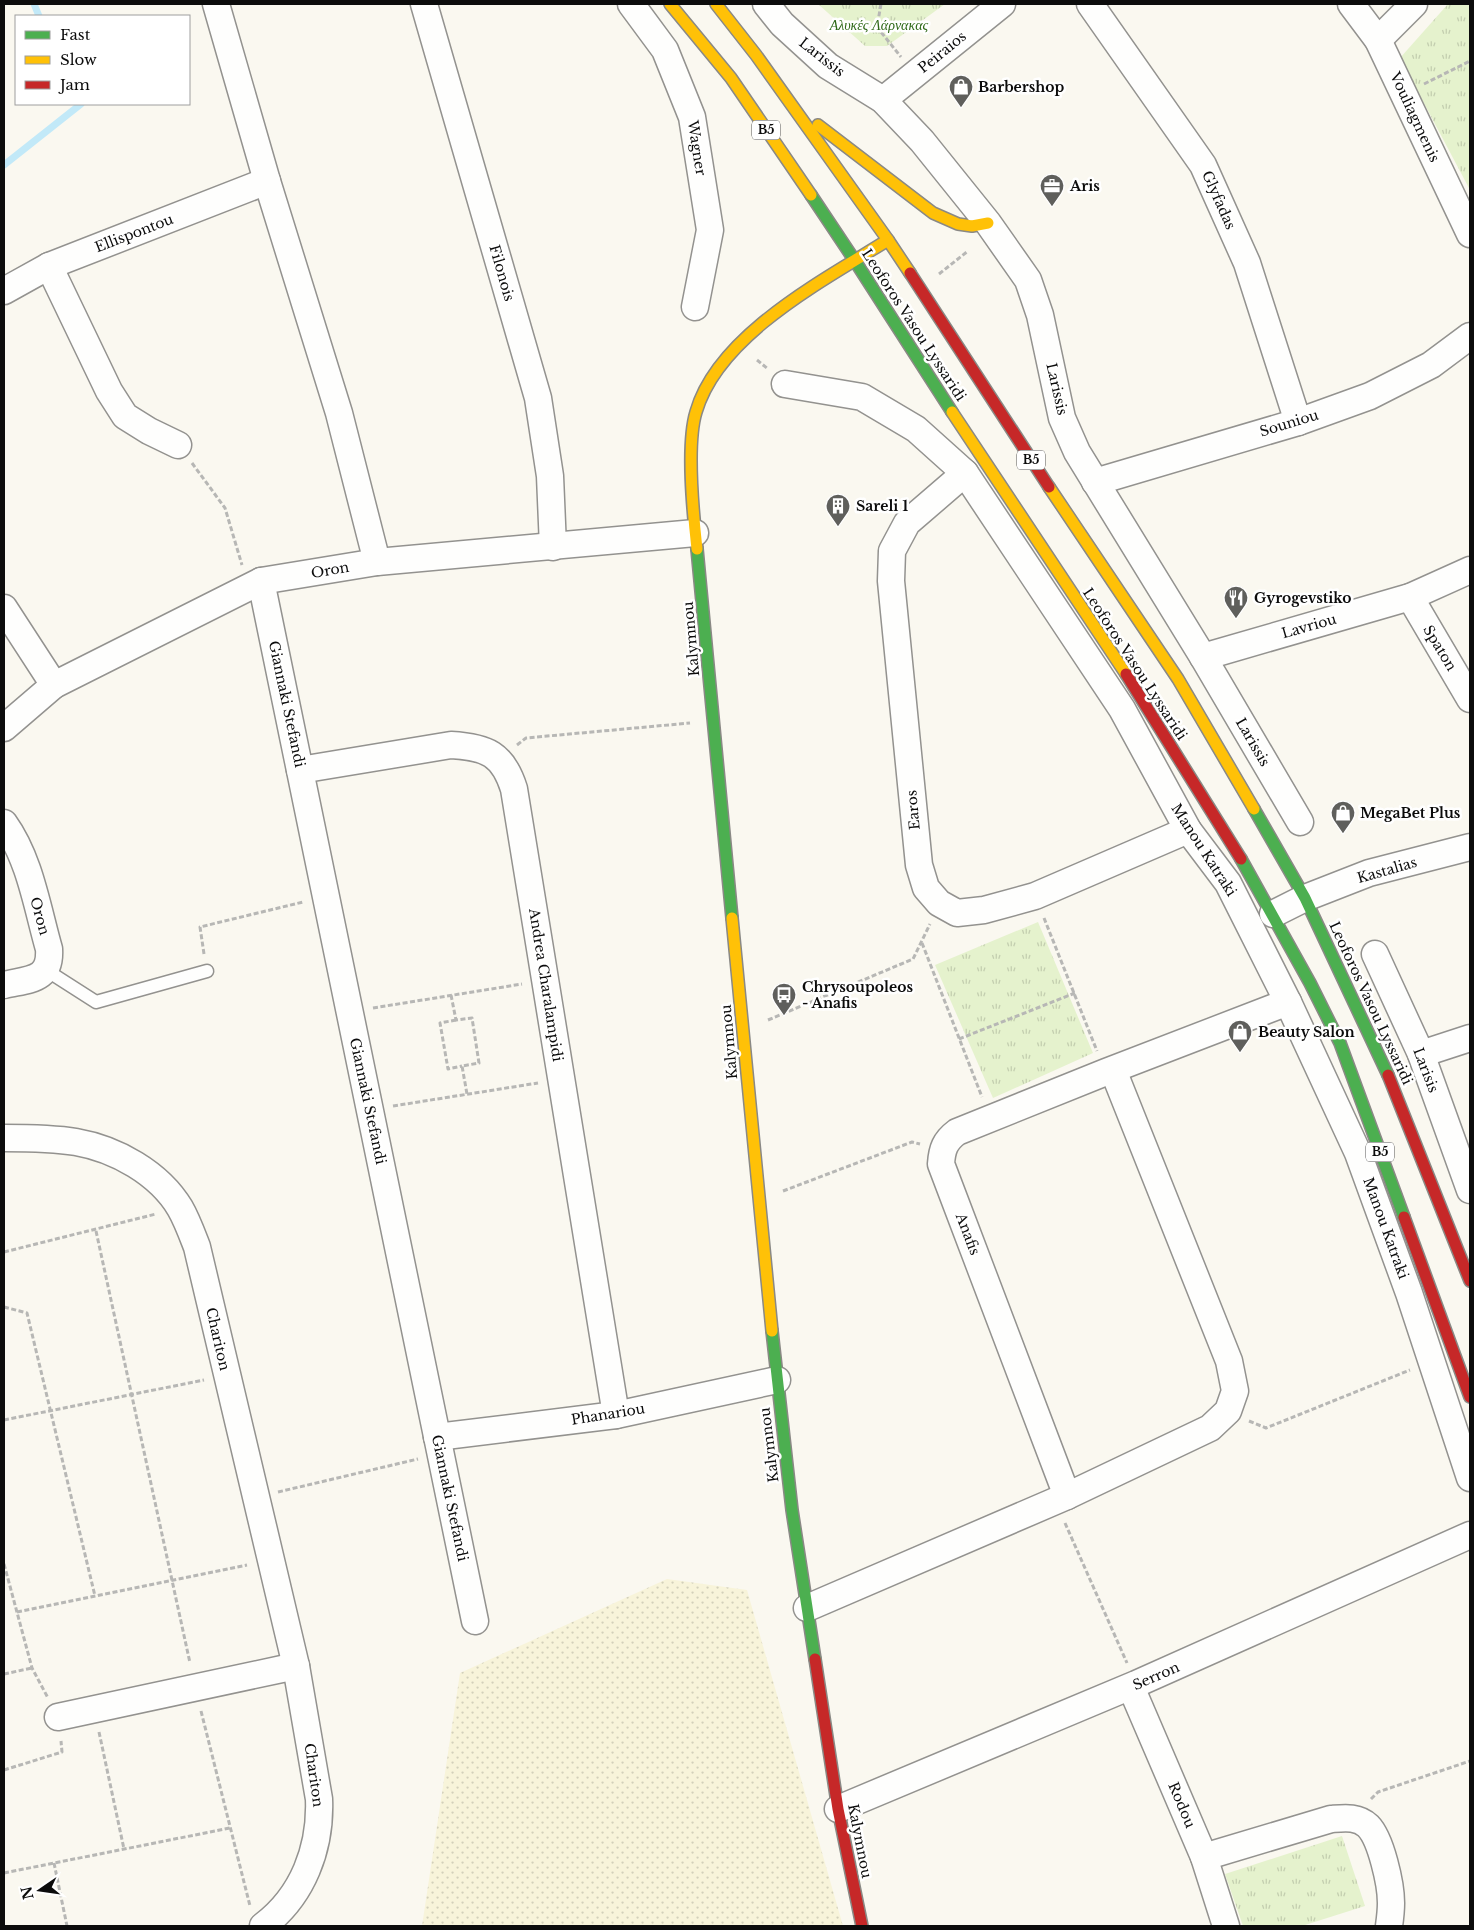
<svg xmlns="http://www.w3.org/2000/svg" width="1474" height="1930" viewBox="0 0 1474 1930" font-family="'Libre Baskerville',serif">
	<style>
		.farmland { fill: url(#farmland-dots) }
		.park { fill: url(#park-tufts) }
		.lines { fill: none; stroke-linecap: round; stroke-linejoin: round }
		.stream { stroke: #c2e9f8; stroke-width: 7 }
		.lane-casing { stroke: #93928f; stroke-width: 15 }
		.street-casing { stroke: #93928f; stroke-width: 29 }
		.fast-casing { stroke: #8a8985; stroke-width: 14 }
		.slow-casing { stroke: #8a8985; stroke-width: 14 }
		.jam-casing { stroke: #8a8985; stroke-width: 14 }
		.path { stroke: #b7b7b5; stroke-width: 3; stroke-dasharray: 5 2.5; stroke-linecap: butt }
		.lane { stroke: #fefefd; stroke-width: 12 }
		.street { stroke: #fefefd; stroke-width: 26 }
		.fast { stroke: #4caf50; stroke-width: 11 }
		.slow { stroke: #ffc107; stroke-width: 11 }
		.jam { stroke: #c62828; stroke-width: 11 }
		.labels { text-anchor: middle; stroke-width: 5; stroke-linejoin: round; paint-order: stroke }
		.shield { fill: #fff; stroke: #555; stroke-width: 1 }
		.shield-label { font-size: 12px; font-weight: bold; fill: #0c0c0c }
		.park-label { font-size: 14px; font-style: italic; fill: #2e6817; stroke: #fff }
		.street-label { font-size: 14px; fill: #0c0c0c; stroke: #fff }
		.poi-label { font-size: 14px; font-weight: bold; fill: #0c0c0c; stroke: #fff; text-anchor: start }
	</style>
	<defs>
		<pattern id="farmland-dots" width="8" height="8" patternUnits="userSpaceOnUse" patternTransform="scale(1.25)"><rect width="8" height="8" fill="#f8f4da"/><path d="M2 2h.1M6 6h.1" fill="none" stroke="#d3d0ba" stroke-width="1.8" stroke-linecap="round"/></pattern>
		<pattern id="park-tufts" width="24" height="20" patternUnits="userSpaceOnUse" patternTransform="scale(1.25)"><rect width="24" height="20" fill="#e5f2cd"/><path d="M3 7l-1-3M5 7V3M7 7l1-3M15 17l-1-3M17 17v-4M19 17l1-3" fill="none" stroke="#c3ceaf"/></pattern>
	</defs>
	<rect width="100%" height="100%" fill="#faf8f0"/>
	<path class="farmland" d="M 667,1579 L 747,1590 L 843,1926 L 422,1926 L 460,1673 Z"/>
	<g class="park">
		<path d="M 818,4 L 945,4 L 887,46 L 865,46 Z"/>
		<path d="M 1448,4 L 1470,4 L 1470,190 L 1400,58 Z"/>
		<path d="M 1038,922 L 1093,1053 L 993,1098 L 935,965 Z"/>
		<path d="M 1342,1836 L 1365,1906 L 1302,1926 L 1243,1926 L 1225,1874 Z"/>
	</g>
	<g class="lines">
		<g class="stream">
			<path d="M 34,4 L 39,16"/>
			<path d="M 4,165 L 81,104"/>
		</g>
		<defs>
			<path id="lane" d="M 46,970 L 96,1002 L 207,971"/>
			<g id="street">
				<path d="M 216,4 L 267,181 L 339,413 L 377,562"/>
				<path d="M 424,4 L 538,398 L 550,476 L 553,547"/>
				<path d="M 631,4 L 665,50 L 692,117 L 710,230 L 695,307"/>
				<path d="M 766,4 L 782,24 L 828,66 L 883,100 L 922,141 L 988,223 L 1028,280 L 1040,315 L 1062,418 L 1077,452 L 1203,657 L 1300,822"/>
				<path d="M 1090,4 L 1203,165 L 1247,263 L 1298,422"/>
				<path d="M 1351,4 L 1378,40 L 1470,234"/>
				<path d="M 1378,40 L 1414,4"/>
				<path d="M 883,100 L 1002,4"/>
				<path d="M 49,266 L 109,391 L 125,416 L 149,431 L 178,445"/>
				<path d="M 4,291 L 49,266 L 267,181"/>
				<path d="M 785,384 L 862,397 L 916,429 L 965,473 L 1122,709 L 1188,830 L 1228,883 L 1288,1002 L 1358,1153 L 1409,1293 L 1470,1478"/>
				<path d="M 965,473 L 907,523 L 892,551 L 891,581 L 919,865 L 926,888 L 939,903 L 957,913 L 984,910 L 1035,896 L 1188,830"/>
				<path d="M 1095,482 L 1298,422 L 1370,396 L 1431,365 L 1470,336"/>
				<path d="M 261,581 L 475,1621"/>
				<path d="M 1410,597 L 1470,699"/>
				<path d="M 4,608 L 54,685"/>
				<path d="M 1203,657 L 1410,597 L 1470,570"/>
				<path d="M 4,728 L 54,685 L 261,581 L 377,562 L 695,533"/>
				<path d="M 300,770 L 451,745 C 487,747 503,754 514,789 L 616,1415"/>
				<path d="M 4,823 C 30,859 37,907 49,949 C 51,981 29,979 4,985"/>
				<path d="M 1273,914 L 1305,898 L 1369,873 L 1470,847"/>
				<path d="M 1375,954 L 1421,1054 L 1470,1190"/>
				<path d="M 1421,1054 L 1470,1038"/>
				<path d="M 4,1138 C 28,1138 52,1138 76,1142 C 116,1149 159,1173 180,1208 C 187,1220 192,1234 197,1247 L 296,1666 L 319,1799 C 321,1848 303,1896 263,1926"/>
				<path d="M 437,1437 L 616,1415 L 777,1380"/>
				<path d="M 1067,1496 L 941,1164 C 942,1149 945,1141 957,1132 L 1106,1072 L 1288,1002"/>
				<path d="M 807,1608 L 1067,1496 L 1210,1428 L 1228,1411 L 1235,1391 L 1229,1361 L 1113,1070"/>
				<path d="M 1131,1687 L 1204,1857 L 1226,1926"/>
				<path d="M 58,1717 L 296,1666"/>
				<path d="M 838,1809 L 1136,1684 L 1470,1535"/>
				<path d="M 1204,1857 L 1331,1819 C 1344,1818 1358,1816 1368,1826 C 1381,1839 1391,1884 1391,1903 C 1391,1911 1390,1919 1389,1926"/>
			</g>
			<g id="fast">
				<path d="M 811,195 L 855,261 L 952,412"/>
				<path d="M 697,549 L 732,918"/>
				<path d="M 1254,809 L 1305,898 L 1388,1075"/>
				<path d="M 1241,859 L 1310,983 L 1340,1043 L 1404,1217"/>
				<path d="M 772,1331 L 792,1510 L 815,1659"/>
			</g>
			<g id="slow">
				<path d="M 670,4 L 731,78 L 811,195"/>
				<path d="M 716,4 L 756,55 L 888,240 L 910,273"/>
				<path d="M 818,125 L 933,213 L 958,224 L 972,226 L 988,223"/>
				<path d="M 952,412 L 1126,674"/>
				<path d="M 1049,487 L 1178,679 L 1254,809"/>
				<path d="M 697,549 C 693,513 686,445 696,412 C 718,335 824,280 888,240"/>
				<path d="M 732,918 L 772,1331"/>
			</g>
			<g id="jam">
				<path d="M 910,273 L 1049,487"/>
				<path d="M 1126,674 L 1241,859"/>
				<path d="M 1388,1075 L 1470,1281"/>
				<path d="M 1404,1217 L 1470,1397"/>
				<path d="M 815,1659 L 838,1809 L 862,1926"/>
			</g>
		</defs>
		<use href="#lane" class="lane-casing"/>
		<use href="#street" class="street-casing"/>
		<use href="#fast" class="fast-casing"/>
		<use href="#slow" class="slow-casing"/>
		<use href="#jam" class="jam-casing"/>
		<g class="path">
			<path d="M 881,4 L 877,27 L 901,57"/>
			<path d="M 1424,84 L 1470,61"/>
			<path d="M 939,274 L 968,251"/>
			<path d="M 757,360 L 768,369"/>
			<path d="M 192,463 L 225,508 L 242,565"/>
			<path d="M 517,745 L 526,738 L 690,723"/>
			<path d="M 1044,918 L 1097,1051"/>
			<path d="M 922,943 L 982,1097"/>
			<path d="M 204,954 L 200,927 L 303,902"/>
			<path d="M 451,995 L 456,1020 L 472,1018 L 479,1063 L 462,1066 L 467,1094"/>
			<path d="M 373,1008 L 522,984"/>
			<path d="M 456,1020 L 440,1023 L 448,1069 L 462,1066"/>
			<path d="M 768,1020 L 913,959 L 930,924"/>
			<path d="M 959,1039 L 1075,993"/>
			<path d="M 393,1106 L 538,1083"/>
			<path d="M 783,1191 L 912,1142 L 920,1144"/>
			<path d="M 96,1231 L 190,1663"/>
			<path d="M 4,1252 L 156,1214"/>
			<path d="M 4,1307 L 27,1313 L 95,1596"/>
			<path d="M 4,1420 L 204,1380"/>
			<path d="M 1249,1421 L 1266,1428 L 1410,1370"/>
			<path d="M 278,1492 L 418,1459"/>
			<path d="M 1065,1523 L 1127,1663"/>
			<path d="M 4,1564 L 32,1668 L 48,1698"/>
			<path d="M 17,1612 L 247,1565"/>
			<path d="M 4,1674 L 32,1668"/>
			<path d="M 201,1711 L 250,1906"/>
			<path d="M 99,1732 L 124,1849"/>
			<path d="M 4,1770 L 62,1752 L 61,1741"/>
			<path d="M 1371,1799 L 1378,1792 L 1470,1761"/>
			<path d="M 54,1863 L 67,1926"/>
			<path d="M 4,1873 L 230,1828"/>
		</g>
		<use href="#lane" class="lane"/>
		<use href="#street" class="street"/>
		<use href="#fast" class="fast"/>
		<use href="#slow" class="slow"/>
		<use href="#jam" class="jam"/>
	</g>
	<defs>
		<symbol id="shop-pin" viewBox="-11 -11 22 30"><path d="M0 17L-7.5 6A9.5 9.5 0 1 1 7.5 6Z" fill="#5f5f5c" stroke="#fff"/><path d="M-5-2.5h2.3a2.7 3.5 0 0 1 5.4 0H5L5.5 6h-11ZM-1.5-2.5h3a1.5 2.3 0 0 0-3 0Z" fill="#fff"/></symbol>
		<symbol id="office-pin" viewBox="-11 -11 22 30"><path d="M0 17L-7.5 6A9.5 9.5 0 1 1 7.5 6Z" fill="#5f5f5c" stroke="#fff"/><path d="M-6-3h4V-5.5h4V-3h4V5H-6ZM-1-4.5V-3h2v-1.5ZM-6 0V1H6V0Z" fill="#fff"/></symbol>
		<symbol id="building-pin" viewBox="-11 -11 22 30"><path d="M0 17L-7.5 6A9.5 9.5 0 1 1 7.5 6Z" fill="#5f5f5c" stroke="#fff"/><path d="M-4-6H4V6H1V3H-1V6H-4ZM-2.5-4.3h1.7v1.8h-1.7ZM.8-4.3h1.7v1.8H.8ZM-2.5-1h1.7V.8h-1.7ZM.8-1h1.7V.8H.8Z" fill="#fff"/></symbol>
		<symbol id="restaurant-pin" viewBox="-11 -11 22 30"><path d="M0 17L-7.5 6A9.5 9.5 0 1 1 7.5 6Z" fill="#5f5f5c" stroke="#fff"/><path d="M-5-6h1v4h1v-4h1v4h1v-4h1v5L-1.5 .5V6h-2V.5L-5-1ZM5-6V6H3V1.5H1.5Q1.5-4 5-6Z" fill="#fff"/></symbol>
		<symbol id="bus-pin" viewBox="-11 -11 22 30"><path d="M0 17L-7.5 6A9.5 9.5 0 1 1 7.5 6Z" fill="#5f5f5c" stroke="#fff"/><path d="M-5-6H5V4H4V6H2V4H-2V6H-4V4H-5ZM-3.5-4V0h7V-4ZM-3.5 1.2v1.5H-2V1.2ZM2 1.2v1.5H3.5V1.2Z" fill="#fff"/></symbol>
	</defs>
	<g fill-rule="evenodd">
		<use href="#shop-pin" x="947" y="73" width="28" height="38"/>
		<use href="#office-pin" x="1038" y="172" width="28" height="38"/>
		<use href="#building-pin" x="824" y="492" width="28" height="38"/>
		<use href="#restaurant-pin" x="1222" y="584" width="28" height="38"/>
		<use href="#shop-pin" x="1329" y="799" width="28" height="38"/>
		<use href="#bus-pin" x="770" y="981" width="28" height="38"/>
		<use href="#shop-pin" x="1226" y="1018" width="28" height="38"/>
	</g>
	<g class="labels">
		<g class="shield">
			<rect x="752" y="120.5" width="28" height="19" rx="4"/>
			<rect x="1017" y="450.5" width="28" height="19" rx="4"/>
			<rect x="1366" y="1142.5" width="28" height="19" rx="4"/>
		</g>
		<g class="shield-label">
			<text x="766" y="134">B5</text>
			<text x="1031" y="464">B5</text>
			<text x="1380" y="1156">B5</text>
		</g>
		<g class="park-label">
			<text x="879" y="30">Αλυκές Λάρνακας</text>
		</g>
		<g class="street-label">
			<text transform="translate(942 52) rotate(-39)" y="5">Peiraios</text>
			<text transform="translate(822 57) rotate(38)" y="5">Larissis</text>
			<text transform="translate(1415 117) rotate(65)" y="5">Vouliagmenis</text>
			<text transform="translate(697 148) rotate(81)" y="5">Wagner</text>
			<text transform="translate(1219 200) rotate(66)" y="5">Glyfadas</text>
			<text transform="translate(134 233) rotate(-21)" y="5">Ellispontou</text>
			<text transform="translate(502 273) rotate(74)" y="5">Filonois</text>
			<text transform="translate(914 325) rotate(57)" y="5">Leoforos Vasou Lyssaridi</text>
			<text transform="translate(1057 389) rotate(77)" y="5">Larissis</text>
			<text transform="translate(1289 423) rotate(-17)" y="5">Souniou</text>
			<text transform="translate(330 570) rotate(-10)" y="5">Oron</text>
			<text transform="translate(1309 626) rotate(-16)" y="5">Lavriou</text>
			<text transform="translate(691 639) rotate(-95)" y="5">Kalymnou</text>
			<text transform="translate(1440 648) rotate(59)" y="5">Spaton</text>
			<text transform="translate(1135 664) rotate(57)" y="5">Leoforos Vasou Lyssaridi</text>
			<text transform="translate(287 704) rotate(78)" y="5">Giannaki Stefandi</text>
			<text transform="translate(1253 742) rotate(60)" y="5">Larissis</text>
			<text transform="translate(913 810) rotate(-95)" y="5">Earos</text>
			<text transform="translate(1204 850) rotate(57)" y="5">Manou Katraki</text>
			<text transform="translate(1387 870) rotate(-16)" y="5">Kastalias</text>
			<text transform="translate(40 916) rotate(74)" y="5">Oron</text>
			<text transform="translate(546 985) rotate(81)" y="5">Andrea Charalampidi</text>
			<text transform="translate(1371 1003) rotate(65)" y="5">Leoforos Vasou Lyssaridi</text>
			<text transform="translate(729 1042) rotate(-95)" y="5">Kalymnou</text>
			<text transform="translate(1426 1070) rotate(69)" y="5">Larisis</text>
			<text transform="translate(368 1101) rotate(78)" y="5">Giannaki Stefandi</text>
			<text transform="translate(1386 1228) rotate(70)" y="5">Manou Katraki</text>
			<text transform="translate(968 1234) rotate(69)" y="5">Anafis</text>
			<text transform="translate(218 1339) rotate(77)" y="5">Chariton</text>
			<text transform="translate(608 1414) rotate(-9)" y="5">Phanariou</text>
			<text transform="translate(769 1445) rotate(-97)" y="5">Kalymnou</text>
			<text transform="translate(450 1498) rotate(78)" y="5">Giannaki Stefandi</text>
			<text transform="translate(1156 1676) rotate(-24)" y="5">Serron</text>
			<text transform="translate(314 1775) rotate(82)" y="5">Chariton</text>
			<text transform="translate(1182 1805) rotate(67)" y="5">Rodou</text>
			<text transform="translate(860 1841) rotate(79)" y="5">Kalymnou</text>
		</g>
		<g class="poi-label">
			<text x="978" y="92">Barbershop</text>
			<text x="1070" y="191">Aris</text>
			<text x="856" y="511">Sareli 1</text>
			<text x="1254" y="603">Gyrogevstiko</text>
			<text x="1360" y="818">MegaBet Plus</text>
			<text x="802" y="992">Chrysoupoleos<tspan x="802" dy="16">- Anafis</tspan></text>
			<text x="1258" y="1037">Beauty Salon</text>
		</g>
	</g>
	<rect width="1474" height="1930" fill="none" stroke="#0c0c0c" stroke-width="10"/>
	<rect x="15" y="15" width="175" height="90" fill="#ffffff" stroke="#9e9e9e"/>
	<rect x="25" y="31" width="25" height="8" fill="#4caf50" stroke="#9e9e9e"/>
	<text x="60" y="40" font-size="15" fill="#0c0c0c">Fast</text>
	<rect x="25" y="56" width="25" height="8" fill="#ffc107" stroke="#9e9e9e"/>
	<text x="60" y="65" font-size="15" fill="#0c0c0c">Slow</text>
	<rect x="25" y="81" width="25" height="8" fill="#c62828" stroke="#9e9e9e"/>
	<text x="60" y="90" font-size="15" fill="#0c0c0c">Jam</text>
	<g transform="translate(40 1890) rotate(257)" stroke="#ffffff" stroke-width="4" paint-order="stroke">
	<path d="M0-4L9 19L0 12L-9 19Z" fill="#0c0c0c"/>
	<text y="-8" font-size="14" font-weight="bold" text-anchor="middle" fill="#0c0c0c">N</text>
	</g>
</svg>
